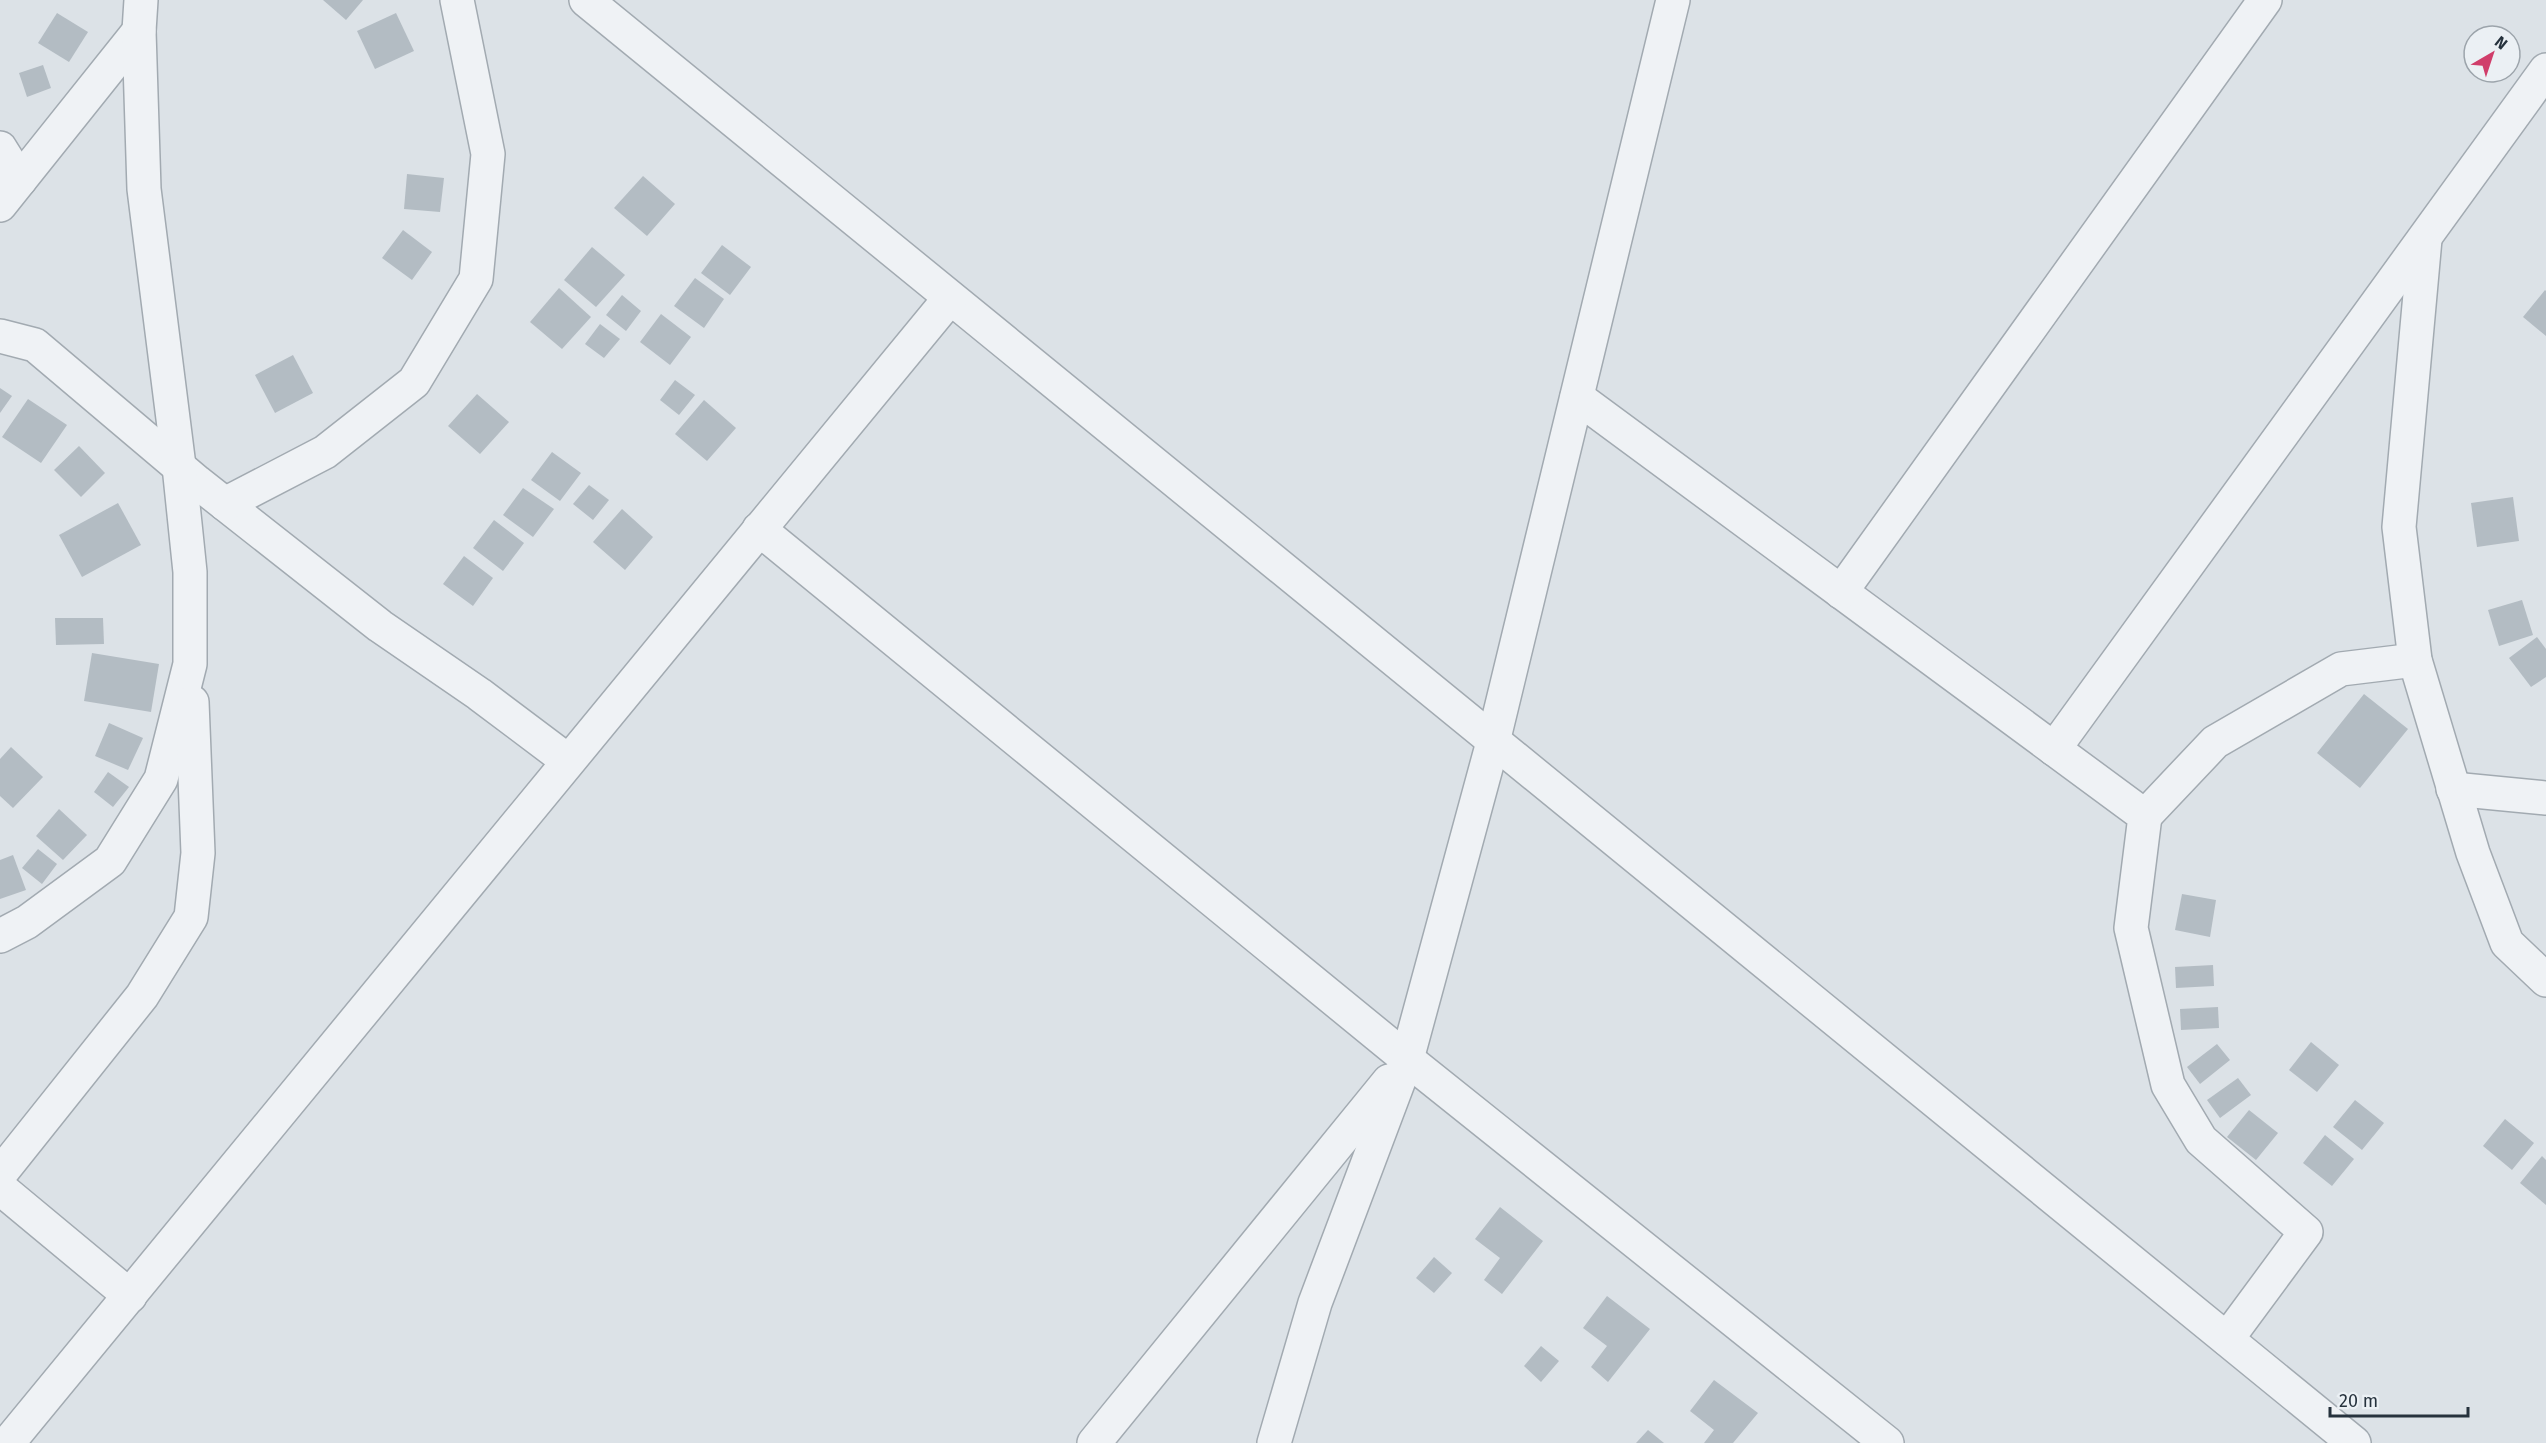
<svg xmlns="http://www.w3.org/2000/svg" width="2546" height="1443" viewBox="0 0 2546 1443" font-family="'Fira Sans',sans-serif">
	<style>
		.building { fill: #b3bcc3 }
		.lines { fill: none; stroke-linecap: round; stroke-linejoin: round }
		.minor-casing { stroke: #a2aab1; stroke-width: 36 }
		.minor { stroke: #eff2f5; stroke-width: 33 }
	</style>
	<rect width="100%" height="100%" fill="#dce2e7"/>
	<g class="building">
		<path d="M 323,0 L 363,0 L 346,20 Z"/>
		<path d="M 57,13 L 88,32 L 69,62 L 38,43 Z"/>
		<path d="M 396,13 L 414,51 L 375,69 L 357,31 Z"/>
		<path d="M 43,65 L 51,88 L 27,97 L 19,73 Z"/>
		<path d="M 407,174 L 444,178 L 440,212 L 404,209 Z"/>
		<path d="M 643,176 L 675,204 L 647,236 L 614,208 Z"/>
		<path d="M 403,230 L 432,252 L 412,280 L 382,258 Z"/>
		<path d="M 722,245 L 751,267 L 730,295 L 701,273 Z"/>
		<path d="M 592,247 L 625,275 L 596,307 L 564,280 Z"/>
		<path d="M 695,278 L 724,299 L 704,328 L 674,306 Z"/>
		<path d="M 559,288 L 591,317 L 562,349 L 530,322 Z"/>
		<path d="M 2545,290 L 2546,291 L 2546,336 L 2523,317 Z"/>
		<path d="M 622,295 L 641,311 L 626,331 L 606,315 Z"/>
		<path d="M 661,314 L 691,337 L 670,365 L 640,342 Z"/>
		<path d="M 600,324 L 620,339 L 604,358 L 585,344 Z"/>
		<path d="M 293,355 L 313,393 L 275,413 L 255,375 Z"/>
		<path d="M 675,380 L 695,395 L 679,415 L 660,400 Z"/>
		<path d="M 0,388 L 12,396 L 0,413 Z"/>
		<path d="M 477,394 L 509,422 L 480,454 L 448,426 Z"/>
		<path d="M 28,399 L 67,425 L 41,463 L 2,437 Z"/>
		<path d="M 704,400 L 736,428 L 707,461 L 675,434 Z"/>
		<path d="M 79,446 L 105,473 L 81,497 L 54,470 Z"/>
		<path d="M 552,452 L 581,473 L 560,501 L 531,480 Z"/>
		<path d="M 589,485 L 609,500 L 593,520 L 573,504 Z"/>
		<path d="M 523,488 L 554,509 L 533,537 L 503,515 Z"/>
		<path d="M 2513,497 L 2519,541 L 2477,547 L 2471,503 Z"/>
		<path d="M 118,503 L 141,545 L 82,577 L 59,535 Z"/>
		<path d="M 622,509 L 653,537 L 625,570 L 593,542 Z"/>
		<path d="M 494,520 L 524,543 L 503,571 L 473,548 Z"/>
		<path d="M 464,556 L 493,578 L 473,606 L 443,584 Z"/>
		<path d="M 2522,600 L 2533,635 L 2499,646 L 2488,610 Z"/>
		<path d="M 55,618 L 103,618 L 104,644 L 56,645 Z"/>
		<path d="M 2537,637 L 2546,649 L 2546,677 L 2531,687 L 2509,658 Z"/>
		<path d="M 92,653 L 159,664 L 151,712 L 84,701 Z"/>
		<path d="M 2364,694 L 2408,729 L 2360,788 L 2317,753 Z"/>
		<path d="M 109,723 L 143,738 L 128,770 L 95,756 Z"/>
		<path d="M 11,747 L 43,777 L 13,808 L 0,796 L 0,759 Z"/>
		<path d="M 108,772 L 129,787 L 113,807 L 94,792 Z"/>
		<path d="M 59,809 L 87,835 L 63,860 L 36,836 Z"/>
		<path d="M 38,849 L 57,864 L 42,884 L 22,868 Z"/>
		<path d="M 13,855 L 26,890 L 0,899 L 0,860 Z"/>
		<path d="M 2182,894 L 2216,900 L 2210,937 L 2175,930 Z"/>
		<path d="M 2213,965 L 2214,986 L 2176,988 L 2175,967 Z"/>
		<path d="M 2218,1007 L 2219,1028 L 2181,1030 L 2180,1009 Z"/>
		<path d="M 2311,1042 L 2339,1065 L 2317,1092 L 2289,1070 Z"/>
		<path d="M 2217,1044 L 2230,1060 L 2200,1084 L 2187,1067 Z"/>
		<path d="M 2238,1078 L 2251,1095 L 2220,1118 L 2207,1100 Z"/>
		<path d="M 2355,1100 L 2384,1123 L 2362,1150 L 2333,1127 Z"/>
		<path d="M 2249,1110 L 2278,1133 L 2256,1160 L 2227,1137 Z"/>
		<path d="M 2505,1119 L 2534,1143 L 2512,1170 L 2483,1146 Z"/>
		<path d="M 2325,1135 L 2354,1159 L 2332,1186 L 2303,1163 Z"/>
		<path d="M 2542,1156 L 2546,1160 L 2546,1205 L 2520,1183 Z"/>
		<path d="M 1500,1207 L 1543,1241 L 1502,1294 L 1484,1280 L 1500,1258 L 1475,1239 Z"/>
		<path d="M 1434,1257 L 1452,1273 L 1434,1293 L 1416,1278 Z"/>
		<path d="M 1607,1296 L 1650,1329 L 1608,1382 L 1591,1367 L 1607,1346 L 1583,1328 Z"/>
		<path d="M 1541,1346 L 1559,1361 L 1541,1382 L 1524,1366 Z"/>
		<path d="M 1714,1380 L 1758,1413 L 1733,1443 L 1704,1443 L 1714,1430 L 1690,1411 Z"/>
		<path d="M 1648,1430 L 1664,1443 L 1636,1443 Z"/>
	</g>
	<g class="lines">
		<defs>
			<g id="minor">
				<path d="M 586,0 L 2354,1443"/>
				<path d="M 0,148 L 20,180"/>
				<path d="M 0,205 L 139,31"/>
				<path d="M 2425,239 L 2399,527 L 2415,660 L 2473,853 L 2507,943 L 2546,980"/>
				<path d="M 0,336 L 35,345 L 197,482 L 380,626 L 479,694 L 568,761"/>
				<path d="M 1577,397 L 2145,816 L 2131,928 L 2168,1085 L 2201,1140 L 2306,1232 L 2227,1339"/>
				<path d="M 225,504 L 325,452 L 414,382 L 476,279 L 488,154 L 457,0"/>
				<path d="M 759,529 L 1407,1059 L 1887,1443"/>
				<path d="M 1841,592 L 2265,0"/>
				<path d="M 2054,749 L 2546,70"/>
				<path d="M 2453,789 L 2546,798"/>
				<path d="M 2145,816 L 2215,742 L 2341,669 L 2415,660"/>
				<path d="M 0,936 L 27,922 L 110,861 L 161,779 L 190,664 L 190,572 L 179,466 L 144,189 L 139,31 L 141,0"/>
				<path d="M 0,1174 L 142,996 L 191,917 L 198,853 L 192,702"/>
				<path d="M 0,1188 L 130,1296"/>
				<path d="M 8,1443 L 950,298"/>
				<path d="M 1094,1443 L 1389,1081"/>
				<path d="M 1274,1443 L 1315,1303 L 1407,1059 L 1493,742 L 1673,0"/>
			</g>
		</defs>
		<use href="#minor" class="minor-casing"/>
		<use href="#minor" class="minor"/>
	</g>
	<g transform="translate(2492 54) rotate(39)"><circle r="28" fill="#ebf0f4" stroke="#9ca4ab" stroke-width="1.5"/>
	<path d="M0-4.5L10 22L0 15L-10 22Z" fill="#d03d6a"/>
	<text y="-9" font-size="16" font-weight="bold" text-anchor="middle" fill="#26323d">N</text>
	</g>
	<path d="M2330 1407v9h138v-9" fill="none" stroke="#26323d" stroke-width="3"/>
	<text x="2339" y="1407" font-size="18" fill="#26323d" stroke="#ebf0f4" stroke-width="4.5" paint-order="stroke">20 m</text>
</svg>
